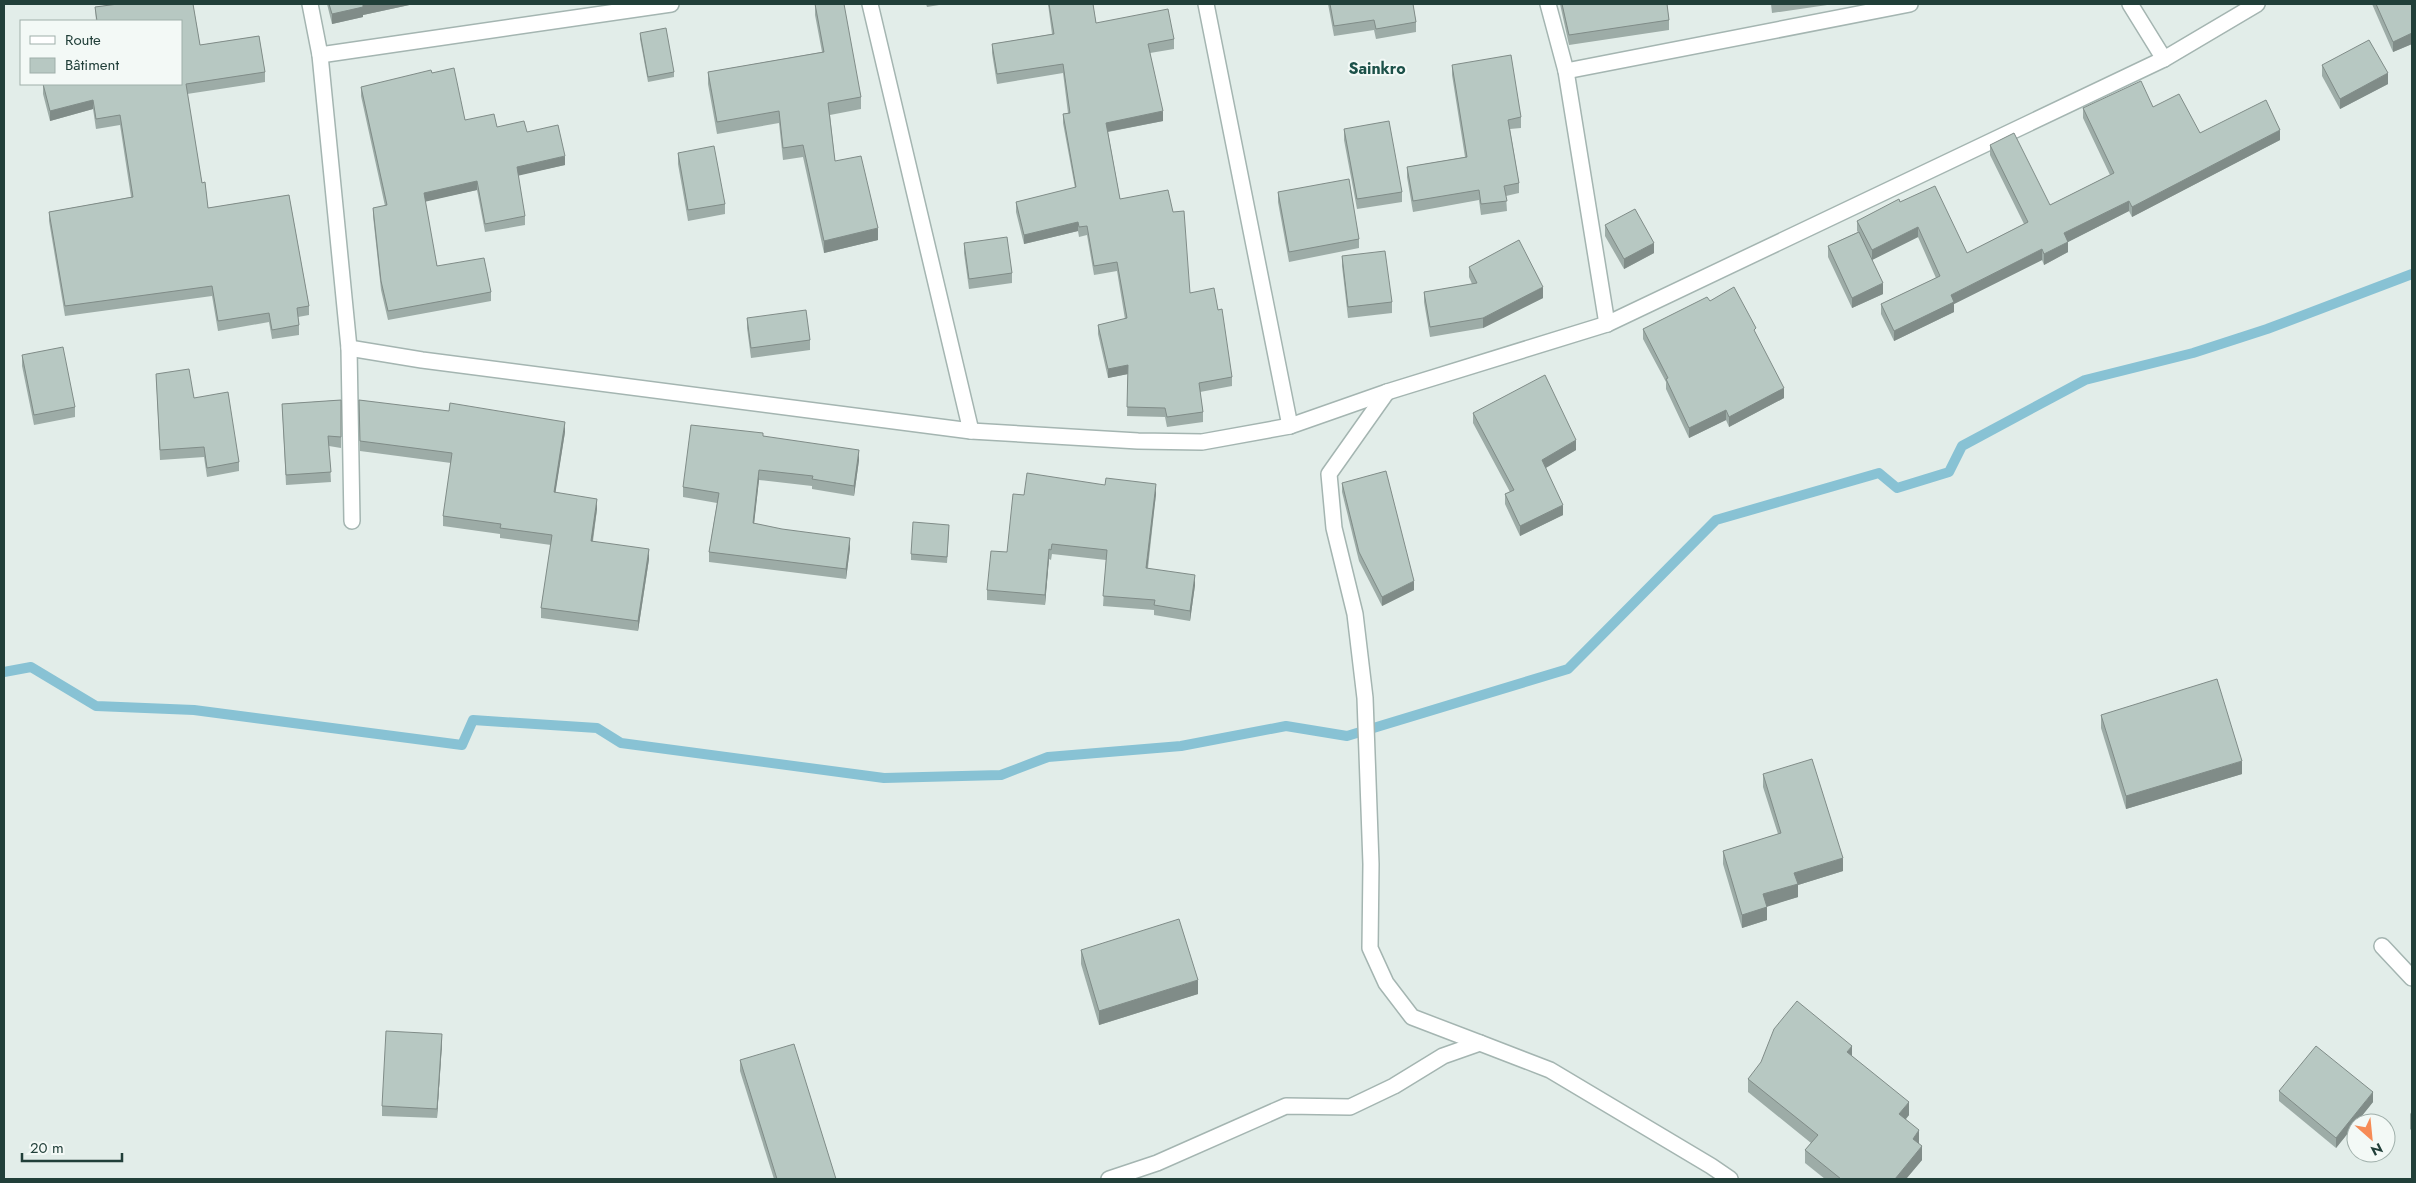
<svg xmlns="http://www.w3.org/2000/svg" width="2416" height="1183" viewBox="0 0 2416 1183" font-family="Jost,sans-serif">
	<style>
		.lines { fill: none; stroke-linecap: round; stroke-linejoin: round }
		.stream { stroke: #88c2d4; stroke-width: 10 }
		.street-casing { stroke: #a4b5b1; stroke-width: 18 }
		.street { stroke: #fff; stroke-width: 15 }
		.wall { fill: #9daca7 }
		.shaded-wall { fill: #808c88 }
		.building { fill: #b7c8c2; stroke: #808c88 }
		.labels { text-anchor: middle; stroke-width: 4; stroke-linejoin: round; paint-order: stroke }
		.quarter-label { font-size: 16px; font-weight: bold; fill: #1c5149; stroke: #f3f9f6 }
	</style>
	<rect width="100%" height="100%" fill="#e2ede9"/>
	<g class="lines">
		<path class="stream" d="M 4,672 L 31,667 L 96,706 L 194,710 L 462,745 L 473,720 L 597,728 L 621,743 L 884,778 L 1001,775 L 1048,757 L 1181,746 L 1286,726 L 1347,736 L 1568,669 L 1716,520 L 1879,473 L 1897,488 L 1949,472 L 1962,446 L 2085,380 L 2193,353 L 2267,329 L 2412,274"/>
		<defs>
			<g id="street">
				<path d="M 310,4 L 320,55 L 349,348 L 352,521"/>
				<path d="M 870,4 L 971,431"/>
				<path d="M 1206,4 L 1290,426"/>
				<path d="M 1548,4 L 1566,71 L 1607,324"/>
				<path d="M 2130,4 L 2164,59"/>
				<path d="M 320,55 L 671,4"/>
				<path d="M 1566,71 L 1910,4"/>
				<path d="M 349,348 L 422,360 L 971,431 L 1138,441 L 1202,442 L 1290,426 L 1387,392 L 1607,324 L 2164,59 L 2257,4"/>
				<path d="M 1387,392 L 1329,474 L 1334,528 L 1355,614 L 1365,698 L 1371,864 L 1370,948 L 1386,983 L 1412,1017 L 1480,1043"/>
				<path d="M 2382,946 L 2412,978"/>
				<path d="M 1109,1179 L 1157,1163 L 1286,1106 L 1350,1107 L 1394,1086 L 1443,1056 L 1480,1043 L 1550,1070 L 1711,1166 L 1730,1179"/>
			</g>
		</defs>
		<use href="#street" class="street-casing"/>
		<use href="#street" class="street"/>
	</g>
	<g class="wall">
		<path d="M 118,4 L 193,4 L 200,45 L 259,36 L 265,72 L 265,82 L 187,94 L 202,183 L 205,182 L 208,208 L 289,195 L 309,306 L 309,315 L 298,317 L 299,325 L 299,335 L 272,339 L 269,322 L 218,331 L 212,296 L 65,316 L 49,221 L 49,212 L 131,197 L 120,125 L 96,129 L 93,109 L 50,121 L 43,94 L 43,84 L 181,84 L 181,21 L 96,21 L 95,7 Z"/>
		<path d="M 327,4 L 414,4 L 363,15 L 363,17 L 332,24 Z"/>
		<path d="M 815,4 L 861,97 L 861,109 L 830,115 L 835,161 L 878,240 L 824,253 L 803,157 L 783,160 L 779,123 L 717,134 L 708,84 L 708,72 L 822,52 L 815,15 Z"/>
		<path d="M 926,4 L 945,4 L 927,7 Z"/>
		<path d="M 1048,4 L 1093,4 L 1096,23 L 1174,39 L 1174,49 L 1150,53 L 1163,121 L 1108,132 L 1120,199 L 1190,293 L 1232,377 L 1232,386 L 1200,392 L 1203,412 L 1203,422 L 1167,427 L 1165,417 L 1127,416 L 1128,374 L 1108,378 L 1098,334 L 1098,325 L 1125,319 L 1117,271 L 1094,275 L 1087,235 L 1079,237 L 1078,231 L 1024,244 L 1016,212 L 1016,202 L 1075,188 L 1063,123 L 1063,114 L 1068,113 L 1063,73 L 997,84 L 992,53 L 992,44 L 1052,34 Z"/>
		<path d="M 1328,4 L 1413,4 L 1416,22 L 1416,32 L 1376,39 L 1374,30 L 1334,36 Z"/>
		<path d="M 1560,4 L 1667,4 L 1669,20 L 1669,30 L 1569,45 Z"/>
		<path d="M 1771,4 L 1834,4 L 1772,13 Z"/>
		<path d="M 2372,4 L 2412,4 L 2412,44 L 2393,52 Z"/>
		<path d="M 640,33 L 674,72 L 674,77 L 648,82 L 640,39 Z"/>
		<path d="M 1452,65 L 1521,117 L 1521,128 L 1510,129 L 1519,183 L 1519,193 L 1506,196 L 1507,211 L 1481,215 L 1479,200 L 1413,212 L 1407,177 L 1407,167 L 1465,157 L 1452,75 Z"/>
		<path d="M 2322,65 L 2388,84 L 2340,109 L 2322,76 Z"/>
		<path d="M 432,73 L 465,120 L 497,127 L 527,132 L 565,165 L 518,175 L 525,216 L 525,225 L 485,232 L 477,190 L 425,201 L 437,266 L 491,292 L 491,301 L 388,320 L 381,290 L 373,216 L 373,208 L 385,206 L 361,96 L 361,87 Z"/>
		<path d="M 2153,107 L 2200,133 L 2280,140 L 2132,217 L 2129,211 L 2068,242 L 2068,252 L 2044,265 L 2042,260 L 1954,304 L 1954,312 L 1894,341 L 1881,314 L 1881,304 L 1936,278 L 1918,237 L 1872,260 L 1883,294 L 1852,308 L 1828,257 L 1828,246 L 1858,232 L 1857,231 L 1857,221 L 1900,202 L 1967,253 L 2024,224 L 1990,155 L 1990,145 L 2050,205 L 2110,175 L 2083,118 L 2083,108 Z"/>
		<path d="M 1344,129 L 1402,192 L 1402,202 L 1357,209 L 1344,140 Z"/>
		<path d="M 678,153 L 725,204 L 725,214 L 688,221 L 678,164 Z"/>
		<path d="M 1278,192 L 1359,239 L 1359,248 L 1289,262 L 1278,202 Z"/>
		<path d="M 1605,225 L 1654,253 L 1624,269 L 1605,236 Z"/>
		<path d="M 964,243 L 1012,273 L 1012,283 L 969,289 L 964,253 Z"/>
		<path d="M 1342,256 L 1392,302 L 1392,313 L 1348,318 L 1342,266 Z"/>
		<path d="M 1469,267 L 1543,298 L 1483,328 L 1430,337 L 1424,302 L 1424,292 L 1472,284 L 1469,277 Z"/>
		<path d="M 1710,301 L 1756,334 L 1784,398 L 1729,427 L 1726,420 L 1689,438 L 1666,389 L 1666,382 L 1643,339 L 1643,329 Z"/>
		<path d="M 747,318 L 810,340 L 810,350 L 751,358 L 747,328 Z"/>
		<path d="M 22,355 L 75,407 L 75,417 L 34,425 L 22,366 Z"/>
		<path d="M 156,374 L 194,398 L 239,462 L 239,471 L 207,477 L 204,457 L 160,460 Z"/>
		<path d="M 341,400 L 341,448 L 329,446 L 331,482 L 286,485 L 282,404 Z"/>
		<path d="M 359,400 L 565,432 L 555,493 L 597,509 L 593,541 L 649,559 L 638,631 L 541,618 L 541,608 L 551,545 L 500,538 L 500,534 L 443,526 L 443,516 L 451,463 L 360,451 Z"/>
		<path d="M 1473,413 L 1576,450 L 1546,468 L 1563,515 L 1520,536 L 1505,504 L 1505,494 L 1510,492 L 1473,423 Z"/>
		<path d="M 763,436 L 859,460 L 854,496 L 812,489 L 812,486 L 759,480 L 754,523 L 850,548 L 846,579 L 709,562 L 709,552 L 717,503 L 683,497 L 683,487 Z"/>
		<path d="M 1342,483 L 1414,590 L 1382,606 L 1359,561 L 1342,492 Z"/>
		<path d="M 1156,494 L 1148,568 L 1195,585 L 1190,621 L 1154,615 L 1154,610 L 1103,606 L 1106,560 L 1052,554 L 1051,560 L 1049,559 L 1045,605 L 987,600 L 987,590 L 1007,552 L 1024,495 Z"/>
		<path d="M 949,530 L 947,563 L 911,560 L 911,554 Z"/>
		<path d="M 2101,715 L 2242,774 L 2126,809 L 2101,728 Z"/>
		<path d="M 1763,774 L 1843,871 L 1798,885 L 1798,897 L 1767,906 L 1767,920 L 1742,928 L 1723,864 L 1723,851 L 1778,834 L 1763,787 Z"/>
		<path d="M 1081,950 L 1198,994 L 1099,1025 L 1081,964 Z"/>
		<path d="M 442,1044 L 437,1118 L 382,1116 L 382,1106 Z"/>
		<path d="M 1852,1056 L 1909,1115 L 1906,1119 L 1919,1143 L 1922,1160 L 1906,1179 L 1825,1179 L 1805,1163 L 1805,1150 L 1811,1143 L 1748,1092 L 1748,1079 Z"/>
		<path d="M 740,1060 L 836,1179 L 774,1179 L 740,1071 Z"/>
		<path d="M 2279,1091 L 2373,1102 L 2336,1148 L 2279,1101 Z"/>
		<path d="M 2412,1111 L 2412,1131 L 2410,1129 L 2410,1114 Z"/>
	</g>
	<g class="shaded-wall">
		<path d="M 366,4 L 414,4 L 363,15 L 363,17 L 332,24 L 332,14 Z"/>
		<path d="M 2412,33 L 2412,44 L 2393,52 L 2393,42 Z"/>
		<path d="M 2388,73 L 2388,84 L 2340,109 L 2340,99 Z"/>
		<path d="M 93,100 L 93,109 L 50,121 L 50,111 Z"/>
		<path d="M 1163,111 L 1163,121 L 1106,132 L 1106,123 Z"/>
		<path d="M 2280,130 L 2280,140 L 2132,217 L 2132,207 Z"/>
		<path d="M 565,156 L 565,165 L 517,176 L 517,167 Z"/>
		<path d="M 477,181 L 477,190 L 424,202 L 424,193 Z"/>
		<path d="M 2129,201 L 2129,211 L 2064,244 L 2064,233 Z"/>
		<path d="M 1078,222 L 1078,231 L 1024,244 L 1024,235 Z"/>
		<path d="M 1918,227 L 1918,237 L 1872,260 L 1872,250 Z"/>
		<path d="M 878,228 L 878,240 L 824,253 L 824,241 Z"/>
		<path d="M 2068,242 L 2068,252 L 2044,265 L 2044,254 Z"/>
		<path d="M 1654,243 L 1654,253 L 1624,269 L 1624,259 Z"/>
		<path d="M 2042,249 L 2042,260 L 1954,304 L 1954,312 L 1894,341 L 1894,331 L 1951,295 Z"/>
		<path d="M 1883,283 L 1883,294 L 1852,308 L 1852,298 Z"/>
		<path d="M 1543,287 L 1543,298 L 1483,328 L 1483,318 Z"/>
		<path d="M 1128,365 L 1128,374 L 1108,378 L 1108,369 Z"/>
		<path d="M 1784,388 L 1784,398 L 1729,427 L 1729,417 Z"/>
		<path d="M 1726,410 L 1726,420 L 1689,438 L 1689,428 Z"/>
		<path d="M 565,422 L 565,432 L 554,502 L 554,492 Z"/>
		<path d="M 1576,440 L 1576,450 L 1542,470 L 1542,460 Z"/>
		<path d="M 859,450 L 859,460 L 854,496 L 854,486 Z"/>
		<path d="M 759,470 L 759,480 L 753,533 L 753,523 Z"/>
		<path d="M 1156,484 L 1156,494 L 1146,578 L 1146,568 Z"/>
		<path d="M 597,499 L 597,509 L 591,551 L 591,541 Z"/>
		<path d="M 1563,505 L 1563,515 L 1520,536 L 1520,526 Z"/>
		<path d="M 850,538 L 850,548 L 846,579 L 846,569 Z"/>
		<path d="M 649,549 L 649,559 L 638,631 L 638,621 Z"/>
		<path d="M 1049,549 L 1049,559 L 1045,605 L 1045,595 Z"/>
		<path d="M 1195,575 L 1195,585 L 1190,621 L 1190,611 Z"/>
		<path d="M 1414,581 L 1414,590 L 1382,606 L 1382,597 Z"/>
		<path d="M 2242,761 L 2242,774 L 2126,809 L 2126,796 Z"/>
		<path d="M 1843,858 L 1843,871 L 1798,885 L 1798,897 L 1763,908 L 1763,894 L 1794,873 Z"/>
		<path d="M 1767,907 L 1767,920 L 1742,928 L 1742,915 Z"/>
		<path d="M 1198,980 L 1198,994 L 1099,1025 L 1099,1011 Z"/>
		<path d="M 442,1034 L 442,1044 L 437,1118 L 437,1109 Z"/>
		<path d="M 1852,1046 L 1852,1059 L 1847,1052 Z"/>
		<path d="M 2373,1092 L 2373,1102 L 2336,1148 L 2336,1138 Z"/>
		<path d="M 1909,1102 L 1909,1115 L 1899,1127 L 1899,1114 Z"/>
		<path d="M 1919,1130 L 1919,1143 L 1913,1152 L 1913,1139 Z"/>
		<path d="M 1922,1146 L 1922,1160 L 1906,1179 L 1895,1179 Z"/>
	</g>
	<g class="building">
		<path d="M 118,4 L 193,4 L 200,45 L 259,36 L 265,72 L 186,84 L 202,183 L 205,182 L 208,208 L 289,195 L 309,306 L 297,308 L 299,325 L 272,330 L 269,313 L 218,321 L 212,286 L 65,306 L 49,212 L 133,197 L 120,115 L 96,119 L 93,100 L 50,111 L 43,84 L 181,84 L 181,21 L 97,21 L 95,7 Z"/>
		<path d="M 329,4 L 366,4 L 363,4 L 363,7 L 332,14 Z"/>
		<path d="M 815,4 L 844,4 L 861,97 L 828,103 L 835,161 L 861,156 L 878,228 L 824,241 L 803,145 L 783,148 L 779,111 L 717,122 L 708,72 L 824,52 Z"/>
		<path d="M 1049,4 L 1093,4 L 1096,23 L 1168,9 L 1174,39 L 1148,44 L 1163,111 L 1106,123 L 1120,199 L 1168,190 L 1173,212 L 1184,211 L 1190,293 L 1214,288 L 1218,310 L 1222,309 L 1232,377 L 1199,383 L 1203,412 L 1167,417 L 1165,408 L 1127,407 L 1128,365 L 1108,369 L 1098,325 L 1127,318 L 1117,262 L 1094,266 L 1087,226 L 1079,227 L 1078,222 L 1024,235 L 1016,202 L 1076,187 L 1063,114 L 1070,113 L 1063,64 L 997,74 L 992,44 L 1054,34 Z"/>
		<path d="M 1330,4 L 1413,4 L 1416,22 L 1376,29 L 1374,20 L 1334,26 Z"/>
		<path d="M 1562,4 L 1667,4 L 1669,20 L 1569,35 Z"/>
		<path d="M 2376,4 L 2412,4 L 2412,33 L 2393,42 Z"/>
		<path d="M 666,28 L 674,72 L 648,77 L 640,33 Z"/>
		<path d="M 2369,40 L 2388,73 L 2340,99 L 2322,65 Z"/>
		<path d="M 1511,55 L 1521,117 L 1508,120 L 1519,183 L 1504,186 L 1507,201 L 1481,204 L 1479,190 L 1413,201 L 1407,167 L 1467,157 L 1452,65 Z"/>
		<path d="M 454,68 L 465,120 L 494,114 L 497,127 L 524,121 L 527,132 L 558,125 L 565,156 L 517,167 L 525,216 L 485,224 L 477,181 L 424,193 L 437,266 L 484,258 L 491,292 L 388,311 L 381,281 L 373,208 L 387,205 L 361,87 L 431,70 L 432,73 Z"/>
		<path d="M 2141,81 L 2153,107 L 2179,94 L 2200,133 L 2266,100 L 2280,130 L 2132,207 L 2129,201 L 2064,233 L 2068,242 L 2044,254 L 2042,249 L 1951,295 L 1954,302 L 1894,331 L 1881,304 L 1940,276 L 1918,227 L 1872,250 L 1857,221 L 1899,199 L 1900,202 L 1935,186 L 1967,253 L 2028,222 L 1990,145 L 2014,133 L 2050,205 L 2114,173 L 2083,108 Z"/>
		<path d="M 1389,121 L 1402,192 L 1357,199 L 1344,129 Z"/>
		<path d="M 714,146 L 725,204 L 688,210 L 678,153 Z"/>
		<path d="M 1349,179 L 1359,239 L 1289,252 L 1278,192 Z"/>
		<path d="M 1635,209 L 1654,243 L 1624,259 L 1605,225 Z"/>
		<path d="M 1859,232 L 1883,283 L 1852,298 L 1828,246 Z"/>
		<path d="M 1007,237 L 1012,273 L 969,279 L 964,243 Z"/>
		<path d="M 1519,240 L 1543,287 L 1483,318 L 1430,327 L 1424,292 L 1477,283 L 1469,267 Z"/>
		<path d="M 1385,251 L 1392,302 L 1348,307 L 1342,256 Z"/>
		<path d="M 1734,287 L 1756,328 L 1754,330 L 1784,388 L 1729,417 L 1726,410 L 1689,428 L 1666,379 L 1668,378 L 1643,329 L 1707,297 L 1710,301 Z"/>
		<path d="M 806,310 L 810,340 L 751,348 L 747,318 Z"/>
		<path d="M 63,347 L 75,407 L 34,415 L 22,355 Z"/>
		<path d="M 189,369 L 194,398 L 228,392 L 239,462 L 207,468 L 204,447 L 160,450 L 156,374 Z"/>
		<path d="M 1545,375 L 1576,440 L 1542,460 L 1563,505 L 1520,526 L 1505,494 L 1514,490 L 1473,413 Z"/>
		<path d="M 341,400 L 341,437 L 328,436 L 331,472 L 286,475 L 282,404 Z"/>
		<path d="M 359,400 L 449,411 L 450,403 L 565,422 L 554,492 L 597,499 L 591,541 L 649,549 L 638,621 L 541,608 L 552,535 L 500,528 L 501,524 L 443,516 L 452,453 L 360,441 Z"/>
		<path d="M 691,425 L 763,433 L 763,436 L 859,450 L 854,486 L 812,479 L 813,476 L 759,470 L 753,523 L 782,529 L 850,538 L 846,569 L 709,552 L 719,493 L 683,487 Z"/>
		<path d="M 1386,471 L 1414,581 L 1382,597 L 1359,552 L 1342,483 Z"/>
		<path d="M 1027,473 L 1105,485 L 1106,478 L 1156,484 L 1146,568 L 1195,575 L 1190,611 L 1154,605 L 1155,600 L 1103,596 L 1107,550 L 1052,544 L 1051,550 L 1049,549 L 1045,595 L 987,590 L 991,551 L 1007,552 L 1013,494 L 1024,495 Z"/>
		<path d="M 913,522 L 949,525 L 947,557 L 911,554 Z"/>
		<path d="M 2217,679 L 2242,761 L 2126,796 L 2101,715 Z"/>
		<path d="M 1812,759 L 1843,858 L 1794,873 L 1798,884 L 1763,894 L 1767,907 L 1742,915 L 1723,851 L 1781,833 L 1763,774 Z"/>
		<path d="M 1179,919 L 1198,980 L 1099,1011 L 1081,950 Z"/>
		<path d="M 1797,1001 L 1852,1046 L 1847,1052 L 1909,1102 L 1899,1114 L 1919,1130 L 1913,1139 L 1922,1146 L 1895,1179 L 1841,1179 L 1805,1150 L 1818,1135 L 1748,1079 L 1761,1062 L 1774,1029 Z"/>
		<path d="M 386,1031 L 442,1034 L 437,1109 L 382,1106 Z"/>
		<path d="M 794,1044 L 836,1179 L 777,1179 L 740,1060 Z"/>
		<path d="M 2316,1046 L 2373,1092 L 2336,1138 L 2279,1091 Z"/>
	</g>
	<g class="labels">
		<g class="quarter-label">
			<text x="1377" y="74">Sainkro</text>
		</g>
	</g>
	<rect width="2416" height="1183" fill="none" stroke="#213f39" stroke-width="10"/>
	<rect x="20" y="20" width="162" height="65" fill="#f3f9f6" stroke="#9fafaa"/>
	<rect x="30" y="36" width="25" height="8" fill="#ffffff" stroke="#9fafaa"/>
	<text x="65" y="45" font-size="15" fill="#213f39">Route</text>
	<rect x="30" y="58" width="25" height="15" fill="#b7c8c2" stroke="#9fafaa"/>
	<text x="65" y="70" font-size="15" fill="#213f39">Bâtiment</text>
	<g transform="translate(2371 1138) rotate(153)"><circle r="24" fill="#f3f9f6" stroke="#9fafaa"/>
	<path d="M0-4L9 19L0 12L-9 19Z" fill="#f68b56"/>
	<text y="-8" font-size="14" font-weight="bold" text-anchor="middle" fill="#213f39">N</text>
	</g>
	<path d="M22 1153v8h100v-8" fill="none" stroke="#213f39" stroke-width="2.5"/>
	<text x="30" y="1153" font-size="15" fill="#213f39" stroke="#f3f9f6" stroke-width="4" paint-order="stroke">20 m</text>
</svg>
